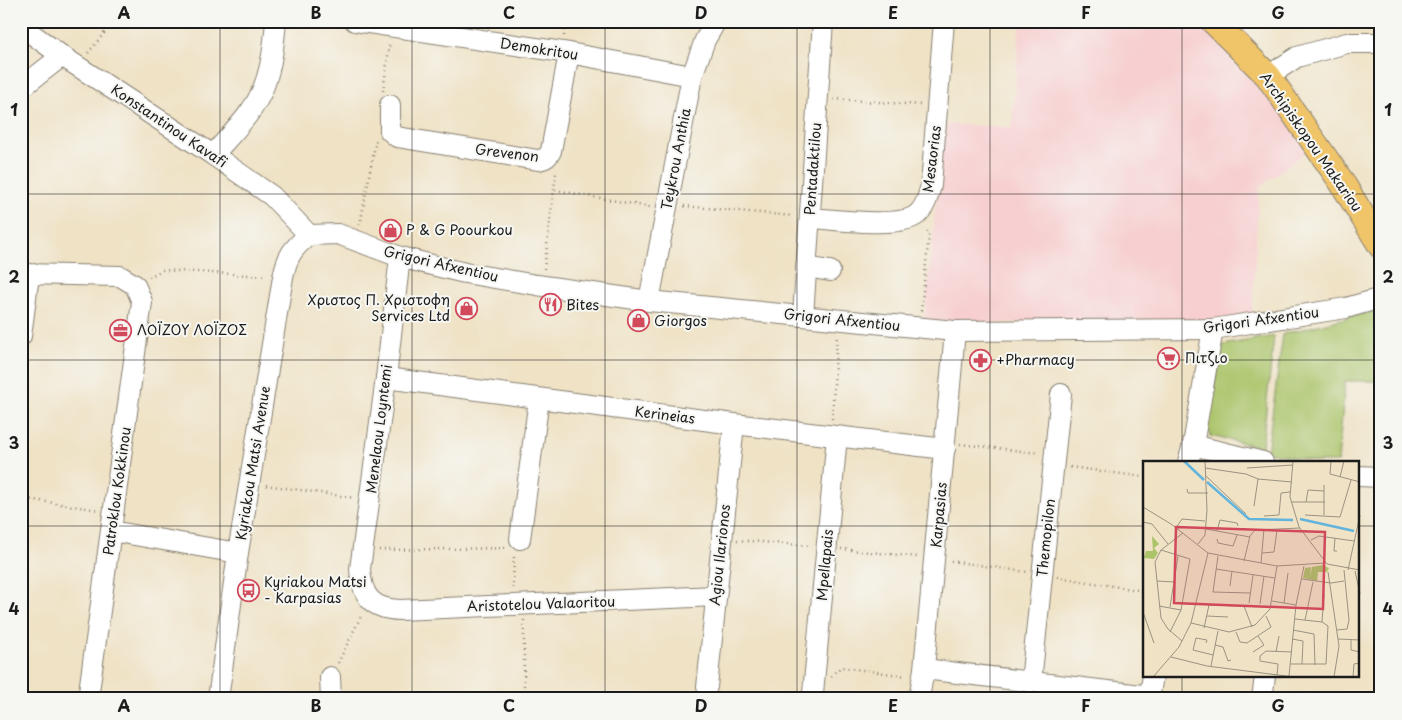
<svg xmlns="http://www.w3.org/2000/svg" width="1402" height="720" viewBox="0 0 1402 720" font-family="'Playpen Sans',sans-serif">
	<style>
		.built { fill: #f7cfd0 }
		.green { fill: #abc46a; stroke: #647043 }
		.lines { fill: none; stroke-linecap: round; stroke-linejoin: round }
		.minor-casing { stroke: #867f70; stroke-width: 22 }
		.major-casing { stroke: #867f70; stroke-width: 27 }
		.path { stroke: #867f70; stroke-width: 2.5; stroke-dasharray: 1 4; stroke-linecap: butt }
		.minor { stroke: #fff; stroke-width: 20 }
		.major { stroke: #f0c469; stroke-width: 25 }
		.grid { fill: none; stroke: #1c1c1c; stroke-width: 1; stroke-opacity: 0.55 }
		.labels { text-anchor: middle; stroke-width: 4; stroke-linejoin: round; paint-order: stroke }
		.street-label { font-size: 14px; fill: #1c1c1c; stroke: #f6f6f2 }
		.poi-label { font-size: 14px; fill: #1c1c1c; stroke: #f6f6f2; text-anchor: start }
		.inset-river { fill: none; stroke: #62b4dd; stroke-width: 2.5 }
		.inset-road { fill: none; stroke: #9b9381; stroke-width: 1 }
		.view { fill: #d1495b; fill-opacity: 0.15; stroke: #d1495b; stroke-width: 2.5 }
		.inset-edge { fill: none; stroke: #1c1c1c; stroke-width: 2.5 }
		.neatline { fill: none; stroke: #1c1c1c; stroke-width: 2 }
		.grid-label { font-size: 16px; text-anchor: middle; font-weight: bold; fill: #1c1c1c }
	</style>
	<rect width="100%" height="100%" fill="#f6f6f2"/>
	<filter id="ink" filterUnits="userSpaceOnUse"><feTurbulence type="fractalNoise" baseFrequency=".02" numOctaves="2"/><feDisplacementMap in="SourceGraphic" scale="10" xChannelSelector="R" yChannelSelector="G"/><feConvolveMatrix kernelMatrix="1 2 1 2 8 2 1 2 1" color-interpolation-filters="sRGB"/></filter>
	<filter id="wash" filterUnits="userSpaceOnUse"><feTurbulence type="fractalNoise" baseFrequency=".0096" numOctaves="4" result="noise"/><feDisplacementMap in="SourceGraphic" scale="20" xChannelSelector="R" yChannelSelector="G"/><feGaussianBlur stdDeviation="1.12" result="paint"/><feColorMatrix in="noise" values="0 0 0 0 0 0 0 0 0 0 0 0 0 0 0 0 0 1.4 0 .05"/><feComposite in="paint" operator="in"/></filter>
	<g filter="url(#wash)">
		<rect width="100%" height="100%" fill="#efe2c5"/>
		<path class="built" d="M 1020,21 L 1203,21 L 1250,64 L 1312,147 L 1259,188 L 1252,314 L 1205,321 L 956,323 L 924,321 L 944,124 L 1012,127 Z"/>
		<g class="green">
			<path d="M 1381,309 L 1381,381 L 1345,381 L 1338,462 L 1317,462 L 1267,452 L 1283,334 Z"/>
			<path d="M 1274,336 L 1262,447 L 1210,436 L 1206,423 L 1223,345 Z"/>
		</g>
	</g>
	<g filter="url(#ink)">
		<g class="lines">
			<defs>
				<g id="minor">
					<path d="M 355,21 L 569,53 L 692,76"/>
					<path d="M 21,26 L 62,56 L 213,155 L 272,196 L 309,235"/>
					<path d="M 1268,76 L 1297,57 L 1347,43 L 1381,43"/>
					<path d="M 21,88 L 62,56"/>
					<path d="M 390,105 L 390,131 L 397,137 L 538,160 C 545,159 548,157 551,151 L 569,53"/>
					<path d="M 213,155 C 231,134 254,113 264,86 C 272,65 274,43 276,21"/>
					<path d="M 810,218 C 833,219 896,228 915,216 C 925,209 928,197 931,185 L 944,21"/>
					<path d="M 309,235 L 338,234 L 400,257 L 428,264 L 465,273 L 537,285 L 649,301 L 955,331 L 1213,329 L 1346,308 L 1381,298"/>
					<path d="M 400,257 L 386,378 L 360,569 C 362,596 371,609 400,610 L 716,596"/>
					<path d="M 806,267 L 830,271"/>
					<path d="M 21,274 L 120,276 L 135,285 L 142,302 L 88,699"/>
					<path d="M 649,301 L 692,76 L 705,40 L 716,21"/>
					<path d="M 803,316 L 823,21"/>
					<path d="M 21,336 L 29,275"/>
					<path d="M 386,378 L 734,424 L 945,449"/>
					<path d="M 1193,445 L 1263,462"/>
					<path d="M 1188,462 L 1193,445 L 1213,329"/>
					<path d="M 1358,476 L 1381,477"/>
					<path d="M 111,531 L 238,553"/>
					<path d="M 520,539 L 539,399"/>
					<path d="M 924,669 L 1150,696"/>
					<path d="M 330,677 L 331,699"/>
					<path d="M 1031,682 L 1061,394"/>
					<path d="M 707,687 L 734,424"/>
					<path d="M 813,693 L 837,436"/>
					<path d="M 218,699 L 238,553 L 283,277 C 287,256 293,248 309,235"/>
					<path d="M 919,699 L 924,669 L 955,331"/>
					<path d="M 1149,699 L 1153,676"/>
					<path d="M 1262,699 L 1265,676"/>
				</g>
				<path id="major" d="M 1213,21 L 1268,76 L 1341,181 L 1381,246"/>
			</defs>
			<use href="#minor" class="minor-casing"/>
			<use href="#major" class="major-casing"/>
			<g class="path">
				<path d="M 564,36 L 565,21"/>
				<path d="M 88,53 L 114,21"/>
				<path d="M 383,91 L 390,42"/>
				<path d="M 834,99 L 921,105"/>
				<path d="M 555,190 L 650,207"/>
				<path d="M 684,206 L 793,216"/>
				<path d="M 360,225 L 376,140"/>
				<path d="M 544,269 L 556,173 L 555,171"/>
				<path d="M 149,277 L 162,270 L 266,276"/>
				<path d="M 921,311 L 929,235 L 925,228"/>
				<path d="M 832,419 L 837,335"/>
				<path d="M 960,444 L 1039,453"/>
				<path d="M 1070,467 L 1144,477"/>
				<path d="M 266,485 L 355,498"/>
				<path d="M 21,498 L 99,510"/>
				<path d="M 737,540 L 811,546"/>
				<path d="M 841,549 L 918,557"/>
				<path d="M 379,550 L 506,548"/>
				<path d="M 951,561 L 1027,572"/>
				<path d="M 1057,577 L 1144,591"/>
				<path d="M 513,588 L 514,554"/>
				<path d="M 524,620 L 524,699"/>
				<path d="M 338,663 L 362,614"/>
				<path d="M 831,676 L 841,667 L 906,676"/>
			</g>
			<use href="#minor" class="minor"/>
			<use href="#major" class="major"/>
		</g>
	</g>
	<path class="grid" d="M 220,21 L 220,699M 412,21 L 412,699M 605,21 L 605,699M 797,21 L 797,699M 990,21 L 990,699M 1182,21 L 1182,462M 21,194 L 1381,194M 21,360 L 1381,360M 21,526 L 1144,526M 1358,526 L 1381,526M 1182,676 L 1182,699"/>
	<defs>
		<symbol id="shop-ring" viewBox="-11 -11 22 22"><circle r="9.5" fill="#f6f6f2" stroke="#d1495b" stroke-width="1.5"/><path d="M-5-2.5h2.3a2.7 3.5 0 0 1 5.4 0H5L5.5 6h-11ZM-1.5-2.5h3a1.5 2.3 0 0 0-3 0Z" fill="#d1495b"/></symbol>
		<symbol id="restaurant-ring" viewBox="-11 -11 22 22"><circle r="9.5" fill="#f6f6f2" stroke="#d1495b" stroke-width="1.5"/><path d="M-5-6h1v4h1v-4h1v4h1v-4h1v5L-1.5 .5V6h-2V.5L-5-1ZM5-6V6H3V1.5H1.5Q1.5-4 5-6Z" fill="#d1495b"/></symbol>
		<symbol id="office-ring" viewBox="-11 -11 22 22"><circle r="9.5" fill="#f6f6f2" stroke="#d1495b" stroke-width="1.5"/><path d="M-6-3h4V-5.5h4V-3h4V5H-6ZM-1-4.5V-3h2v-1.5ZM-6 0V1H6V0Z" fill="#d1495b"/></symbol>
		<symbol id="supermarket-ring" viewBox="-11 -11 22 22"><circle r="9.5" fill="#f6f6f2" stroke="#d1495b" stroke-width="1.5"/><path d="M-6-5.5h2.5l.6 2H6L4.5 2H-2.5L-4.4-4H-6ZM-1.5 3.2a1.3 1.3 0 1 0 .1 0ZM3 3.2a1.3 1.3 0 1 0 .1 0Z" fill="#d1495b"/></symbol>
		<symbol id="pharmacy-ring" viewBox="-11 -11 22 22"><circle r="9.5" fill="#f6f6f2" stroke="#d1495b" stroke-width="1.5"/><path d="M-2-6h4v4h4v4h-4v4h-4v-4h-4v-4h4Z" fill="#d1495b"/></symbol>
		<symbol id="bus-ring" viewBox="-11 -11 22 22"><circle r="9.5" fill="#f6f6f2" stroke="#d1495b" stroke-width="1.5"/><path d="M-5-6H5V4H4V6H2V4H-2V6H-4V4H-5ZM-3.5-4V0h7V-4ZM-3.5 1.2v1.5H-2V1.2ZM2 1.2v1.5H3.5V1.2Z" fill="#d1495b"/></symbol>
	</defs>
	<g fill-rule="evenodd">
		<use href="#shop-ring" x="378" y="218" width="25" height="25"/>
		<use href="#restaurant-ring" x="538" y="292" width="25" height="25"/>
		<use href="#shop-ring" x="454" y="296" width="25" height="25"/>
		<use href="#shop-ring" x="626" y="308" width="25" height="25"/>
		<use href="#office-ring" x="108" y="318" width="25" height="25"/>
		<use href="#supermarket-ring" x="1156" y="346" width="25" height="25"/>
		<use href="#pharmacy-ring" x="968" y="348" width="25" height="25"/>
		<use href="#bus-ring" x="236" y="578" width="25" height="25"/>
	</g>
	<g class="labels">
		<g class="street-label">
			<text transform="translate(539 49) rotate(9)" y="5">Demokritou</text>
			<text transform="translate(169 126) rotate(34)" y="5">Konstantinou Kavafi</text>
			<text transform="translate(1311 142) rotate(55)" y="5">Archipiskopou Makariou</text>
			<text transform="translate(507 153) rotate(7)" y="5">Grevenon</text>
			<text transform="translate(676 159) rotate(-79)" y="5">Teykrou Anthia</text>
			<text transform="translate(932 159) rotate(-83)" y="5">Mesaorias</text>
			<text transform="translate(813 169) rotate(-86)" y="5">Pentadaktilou</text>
			<text transform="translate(441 264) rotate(13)" y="5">Grigori Afxentiou</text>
			<text transform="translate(842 320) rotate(6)" y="5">Grigori Afxentiou</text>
			<text transform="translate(1261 320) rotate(-8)" y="5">Grigori Afxentiou</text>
			<text transform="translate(665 415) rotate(7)" y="5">Kerineias</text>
			<text transform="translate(379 429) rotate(-83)" y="5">Menelaou Loyntemi</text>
			<text transform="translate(253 463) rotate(-81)" y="5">Kyriakou Matsi Avenue</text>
			<text transform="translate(117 491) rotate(-82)" y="5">Patroklou Kokkinou</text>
			<text transform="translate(939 515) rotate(-85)" y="5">Karpasias</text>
			<text transform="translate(1046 538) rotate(-84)" y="5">Themopilon</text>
			<text transform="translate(720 555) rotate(-84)" y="5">Agiou Ilarionos</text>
			<text transform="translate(825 565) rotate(-85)" y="5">Mpellapais</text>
			<text transform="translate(541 604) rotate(-2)" y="5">Aristotelou Valaoritou</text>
		</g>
		<g class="poi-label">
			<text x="406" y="235">P &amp; G Poourkou</text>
			<text x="450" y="305" text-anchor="end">Χριστος Π. Χριστοφη<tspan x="450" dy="16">Services Ltd</tspan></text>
			<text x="566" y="310">Bites</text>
			<text x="654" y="326">Giorgos</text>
			<text x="137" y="335">ΛΟΪΖΟΥ ΛΟΪΖΟΣ</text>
			<text x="1185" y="363">Πιτζιο</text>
			<text x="996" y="365">+Pharmacy</text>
			<text x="264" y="587">Kyriakou Matsi<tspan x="264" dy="16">- Karpasias</tspan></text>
		</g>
	</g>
	<g transform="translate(1143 461)">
		<rect width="216" height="216" fill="#efe2c5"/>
		<path d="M 9,75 L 16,83 L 11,87 L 15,92 L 11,98 L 1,97 L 3,90 L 10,90 ZM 180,104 L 186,107 L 184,111 L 175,111 L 174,120 L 160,117 L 162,107 L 168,106 L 167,115 L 169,106 Z" fill="#abc46a"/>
		<path class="inset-river" d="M 41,0 L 61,19M 64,21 L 106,58 L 150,59M 157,58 L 211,70"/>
		<path class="inset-road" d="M 150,0 L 147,36 L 156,66 L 184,103 L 217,109M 188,0 L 187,13 L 217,21M 62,7 L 103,13 L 115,18 L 149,21M 104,7 L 150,4M 63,15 L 103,53M 197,16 L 201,0M 44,28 L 45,32 L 65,32M 148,41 L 182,41M 163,41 L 165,29 L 181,30M 111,45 L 115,18M 0,46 L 28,63 L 65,92M 162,54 L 197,56 L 208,19M 181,54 L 181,24M 121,55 L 136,54 L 138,32 L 147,31M 0,61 L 9,63 L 25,83M 33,67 L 39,58 L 62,60M 63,68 L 107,76M 74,70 L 77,59 L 94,62 L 95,65M 0,72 L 0,95M 192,77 L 191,90 L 194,90M 74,78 L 75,82 L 90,85 L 94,74M 168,79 L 176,75 L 211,80M 55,83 L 62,74 L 64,49 L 62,0M 18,89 L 47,98 L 38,149 L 27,171M 65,92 L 134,105 L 182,102M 119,92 L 131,91 L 134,69M 75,95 L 70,131 L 107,132M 101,100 L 107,75 L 112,69 L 157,67M 118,102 L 121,68M 73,108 L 132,117M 205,109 L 217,54M 212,110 L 217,133M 185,111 L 196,185 L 191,216M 159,118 L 188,122 L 201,120M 14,120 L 31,121M 87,125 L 89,110M 129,140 L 153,144M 106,142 L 110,114M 141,142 L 145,112M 117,143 L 121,115M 16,145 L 38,149M 27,146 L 35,95M 0,151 L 11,182M 64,155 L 85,156M 152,158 L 179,161M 162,159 L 170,121M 179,161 L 181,133M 48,162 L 86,171 L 112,164 L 127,148 L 134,105M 61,167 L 66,144 L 101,145 L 109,166M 150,169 L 171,173 L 172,204M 194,169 L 204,168 L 206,159 L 201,109M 93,171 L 97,181 L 104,182 L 128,166 L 123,155M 149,178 L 160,180 L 159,203M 195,178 L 217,179M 208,179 L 208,189 L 217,191M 39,180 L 25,168 L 18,157 L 12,101 L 18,89 L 40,72M 63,182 L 64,179 L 53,177 L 50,189 L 70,194M 72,184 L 80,186 L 85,200 L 88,199M 110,191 L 121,184 L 115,175M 133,191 L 136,175M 28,196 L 64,205 L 151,216M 148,203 L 183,203 L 185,165 L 179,161M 68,205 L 75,170M 134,214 L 135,203 L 117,200 L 117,195 L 123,190 L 149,191M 146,215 L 153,144 L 161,105M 10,216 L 36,186 L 48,162 L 65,92M 210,216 L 211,203 L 217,202"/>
		<path class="view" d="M 33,66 L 182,71 L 180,148 L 31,142 Z"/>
		<rect width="216" height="216" class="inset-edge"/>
	</g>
	<rect width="1402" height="720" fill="none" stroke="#f6f6f2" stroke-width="55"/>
	<rect x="28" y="28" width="1346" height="664" class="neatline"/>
	<g class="grid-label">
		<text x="124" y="19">A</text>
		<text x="316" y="19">B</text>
		<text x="509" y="19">C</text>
		<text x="701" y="19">D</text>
		<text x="893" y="19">E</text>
		<text x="1086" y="19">F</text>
		<text x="1278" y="19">G</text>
		<text x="14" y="116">1</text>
		<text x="1388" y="116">1</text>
		<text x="14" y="283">2</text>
		<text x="1388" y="283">2</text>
		<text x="14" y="449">3</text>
		<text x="1388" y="449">3</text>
		<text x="14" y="615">4</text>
		<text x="1388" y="615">4</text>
		<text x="124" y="712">A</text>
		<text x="316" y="712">B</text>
		<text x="509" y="712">C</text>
		<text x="701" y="712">D</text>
		<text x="893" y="712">E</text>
		<text x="1086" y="712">F</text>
		<text x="1278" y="712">G</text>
	</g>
</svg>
